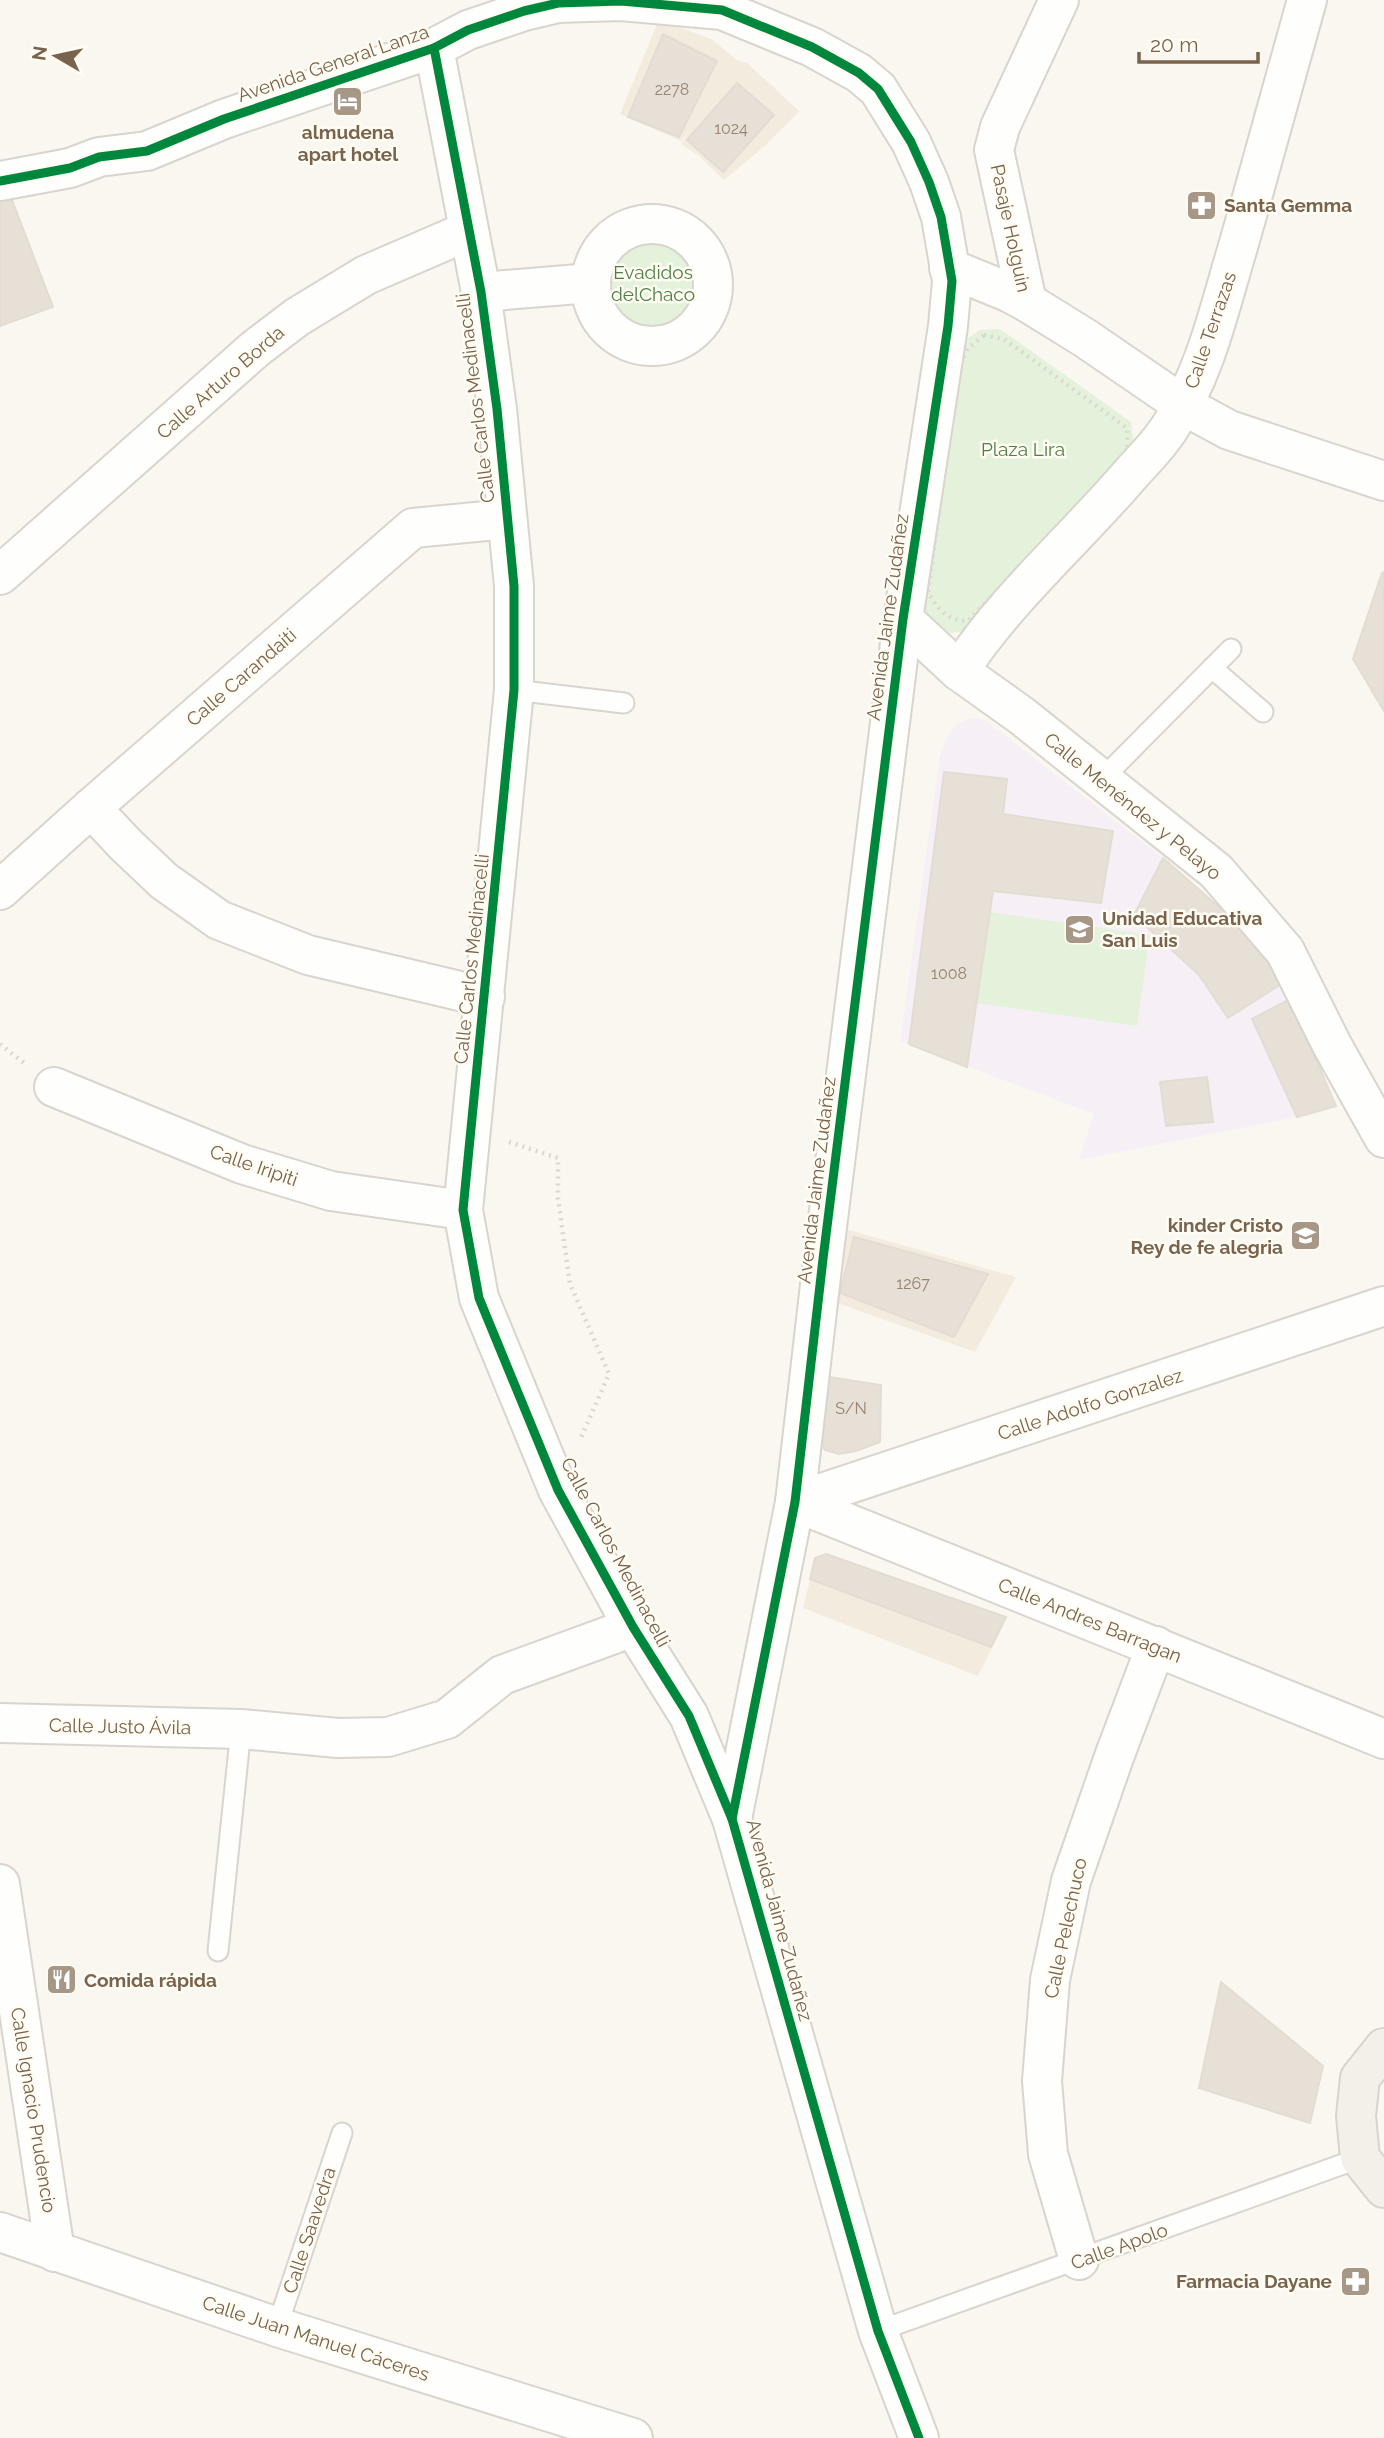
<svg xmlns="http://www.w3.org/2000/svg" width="1384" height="2438" viewBox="0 0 1384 2438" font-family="Raleway,sans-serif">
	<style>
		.residential { fill: #f2ebde }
		.education { fill: #f7eff6 }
		.green { fill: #e4f1db }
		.building { fill: #e6e0d7; stroke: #e2dcd2; stroke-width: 2 }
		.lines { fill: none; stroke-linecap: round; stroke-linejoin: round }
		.service-casing { stroke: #d9d4ce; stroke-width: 23 }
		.minor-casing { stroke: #d9d4ce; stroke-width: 42 }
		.primary-casing { stroke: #dad3cc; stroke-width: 42 }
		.path { stroke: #dcd7d0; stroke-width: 4.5; stroke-dasharray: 2 5; stroke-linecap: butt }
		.service { stroke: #fefefd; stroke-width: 19 }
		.minor { stroke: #fefefd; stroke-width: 38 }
		.primary { stroke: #f3f0e8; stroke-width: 38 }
		.cycleway-casing { stroke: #fffcf3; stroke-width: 13 }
		.cycleway { stroke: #00873e; stroke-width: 9 }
		.labels { text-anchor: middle; stroke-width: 5; stroke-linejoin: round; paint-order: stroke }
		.number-label { font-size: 16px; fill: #978472 }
		.street-label { font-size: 19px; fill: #7a634d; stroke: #fffcf3 }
		.poi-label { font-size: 19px; font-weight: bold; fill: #7a634d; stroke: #fffcf3; text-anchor: start }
		.park-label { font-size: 19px; fill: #4e8044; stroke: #fffcf3 }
	</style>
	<rect width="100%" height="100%" fill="#f9f7f0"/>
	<g class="residential">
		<path d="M 663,21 L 711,39 L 737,60 L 747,63 L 799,111 L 767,144 L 724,180 L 698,155 L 681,144 L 692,127 L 681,141 L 620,114 L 658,22 Z"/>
		<path d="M 845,1229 L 1016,1277 L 975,1352 L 829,1300 Z"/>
		<path d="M 828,1555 L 1007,1618 L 978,1676 L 803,1608 L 812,1572 Z"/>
	</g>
	<path class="education" d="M 976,718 L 985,720 L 1163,858 L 1229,916 L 1256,943 L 1290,999 L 1336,1106 L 1282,1120 L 1079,1160 L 1094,1114 L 900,1041 L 940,756 L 947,738 L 956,725 L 967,719 Z"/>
	<g class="green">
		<circle cx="652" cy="283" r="46"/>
		<path d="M 1000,329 L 1131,422 L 1135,456 L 969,631 L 950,633 L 914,602 L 962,342 L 980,330 Z"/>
		<path d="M 990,912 L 1150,935 L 1137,1026 L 977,1003 Z"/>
	</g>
	<g class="building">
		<path d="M 663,34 L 717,61 L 679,137 L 628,117 Z"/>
		<path d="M 737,83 L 774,115 L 723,172 L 687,140 Z"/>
		<path d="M 7,187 L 53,307 L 0,326 L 0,189 Z"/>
		<path d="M 1384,572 L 1384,711 L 1353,659 L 1382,573 Z"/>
		<path d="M 944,772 L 1007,779 L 1003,814 L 1113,831 L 1101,903 L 993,891 L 967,1067 L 909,1044 Z"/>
		<path d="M 1163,858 L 1229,916 L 1256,943 L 1281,984 L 1228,1018 L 1199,975 L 1134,915 Z"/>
		<path d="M 1290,999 L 1336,1106 L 1297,1117 L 1252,1019 Z"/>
		<path d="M 1207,1077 L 1213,1122 L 1166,1126 L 1160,1082 Z"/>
		<path d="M 854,1237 L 988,1274 L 954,1337 L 840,1293 Z"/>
		<path d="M 829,1377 L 881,1385 L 880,1442 L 856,1451 L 839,1454 L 825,1450 L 820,1440 Z"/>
		<path d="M 826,1554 L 1006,1617 L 991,1647 L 810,1579 L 815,1558 Z"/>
		<path d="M 1221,1982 L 1323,2066 L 1310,2123 L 1199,2088 Z"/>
	</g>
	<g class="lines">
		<defs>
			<g id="service">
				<path d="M 1212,668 L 1263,712"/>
				<path d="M 514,690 L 624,703"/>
				<path d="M 1102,779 L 1231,649"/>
				<path d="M 218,1951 L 241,1729"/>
				<path d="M 277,2327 L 342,2133"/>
				<path d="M 878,2331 L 1360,2158"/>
			</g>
			<g id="minor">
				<path d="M 434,48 L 481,292 L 497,409 L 514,586 L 514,690 L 463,1210 L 479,1298 L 558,1490 L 633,1627 L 689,1716 L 732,1819 L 878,2331 L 919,2438"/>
				<path d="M 0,181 L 70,168 L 99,157 L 147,151 L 224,119 L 434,48 L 468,30 L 524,11 L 558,3 L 621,1 L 722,10 L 812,47 L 859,73 L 878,89 L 911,142 L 929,182 L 941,217 L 952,281 L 948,326 L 903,619 L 823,1259 L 795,1502 L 732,1819"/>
				<circle cx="652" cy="285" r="61"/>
				<path d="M 949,268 L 1008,292 L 1027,302 L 1085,338 L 1183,405 L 1229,430 L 1384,481"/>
				<path d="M 481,292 L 591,283"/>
				<path d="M 1027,302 L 994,150 L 1000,127 L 1059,0"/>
				<path d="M 0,575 L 255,349 L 297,317 L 366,275 L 468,231"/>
				<path d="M 903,619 L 959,671 L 1022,716 L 1216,871 L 1285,951 L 1332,1045 L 1384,1138"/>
				<path d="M 959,671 C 1006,599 1073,541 1129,476 C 1143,460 1159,445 1170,427 C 1205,374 1219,310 1237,250 C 1261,167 1284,84 1307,0"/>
				<path d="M 91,808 L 126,845 L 164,881 L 219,920 L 308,955 L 485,997"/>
				<path d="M 0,890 L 91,808 L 413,528 L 507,519"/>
				<path d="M 54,1087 L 242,1164 L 331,1191 L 463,1210"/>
				<path d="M 795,1502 L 1384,1739"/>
				<path d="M 795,1502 L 1384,1306"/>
				<path d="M 0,1723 L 241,1729 L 338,1738 L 388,1737 L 447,1719 L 502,1675 L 633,1627"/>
				<path d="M 0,1884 L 55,2252"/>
				<path d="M 0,2232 L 277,2327 L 633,2438"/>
				<path d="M 1079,2260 L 1048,2154 L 1042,2081 L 1050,1980 L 1071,1881 L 1114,1757 L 1156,1646"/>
			</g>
			<path id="primary" d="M 1384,2048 L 1360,2078 L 1356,2116 L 1360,2158 L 1384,2188"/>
		</defs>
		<use href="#service" class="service-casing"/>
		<use href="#minor" class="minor-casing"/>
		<use href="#primary" class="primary-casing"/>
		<g class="path">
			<path d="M 984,335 L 1004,339 L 1127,428 L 1128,457 L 968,621 C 947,620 938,610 928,592 L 958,369 L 968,348 Z"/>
			<path d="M 0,1044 L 24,1063"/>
			<path d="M 509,1142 L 558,1158 L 558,1198 L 570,1284 L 609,1374 L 580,1440"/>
		</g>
		<use href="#service" class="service"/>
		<use href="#minor" class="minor"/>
		<use href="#primary" class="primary"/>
		<defs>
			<g id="cycleway">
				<path d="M 434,48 L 481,292 L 497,409 L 514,586 L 514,690 L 463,1210 L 479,1298 L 558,1490 L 633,1627 L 689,1716 L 732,1819 L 878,2331 L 919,2438"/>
				<path d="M 0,181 L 70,168 L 99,157 L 147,151 L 224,119 L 434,48 L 468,30 L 524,11 L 558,3 L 621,1 L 722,10 L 812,47 L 859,73 L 878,89 L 911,142 L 929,182 L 941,217 L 952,281 L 948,326 L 903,619 L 823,1259 L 795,1502 L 732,1819"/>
			</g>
		</defs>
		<use href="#cycleway" class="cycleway-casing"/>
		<use href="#cycleway" class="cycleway"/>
	</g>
	<defs>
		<symbol id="hotel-square" viewBox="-11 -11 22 22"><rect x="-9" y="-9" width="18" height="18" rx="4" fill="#a69786" stroke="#fffcf3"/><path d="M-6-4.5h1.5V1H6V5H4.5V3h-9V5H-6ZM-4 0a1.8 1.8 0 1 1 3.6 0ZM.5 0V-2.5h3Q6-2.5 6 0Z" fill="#fff"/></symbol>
		<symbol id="pharmacy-square" viewBox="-11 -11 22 22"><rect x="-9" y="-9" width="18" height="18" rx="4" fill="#a69786" stroke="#fffcf3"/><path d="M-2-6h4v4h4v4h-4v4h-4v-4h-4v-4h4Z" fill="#fff"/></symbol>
		<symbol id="school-square" viewBox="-11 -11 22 22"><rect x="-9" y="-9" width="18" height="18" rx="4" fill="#a69786" stroke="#fffcf3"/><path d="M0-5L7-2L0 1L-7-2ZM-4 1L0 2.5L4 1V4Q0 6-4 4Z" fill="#fff"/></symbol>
		<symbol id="restaurant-square" viewBox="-11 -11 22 22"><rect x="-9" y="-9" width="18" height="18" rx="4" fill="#a69786" stroke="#fffcf3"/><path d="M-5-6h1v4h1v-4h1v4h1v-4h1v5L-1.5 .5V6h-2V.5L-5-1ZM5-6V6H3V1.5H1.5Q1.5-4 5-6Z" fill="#fff"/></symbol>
	</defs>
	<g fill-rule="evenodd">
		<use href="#hotel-square" x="330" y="84" width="35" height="35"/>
		<use href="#pharmacy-square" x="1184" y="188" width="35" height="35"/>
		<use href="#school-square" x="1062" y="912" width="35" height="35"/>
		<use href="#school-square" x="1288" y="1218" width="35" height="35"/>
		<use href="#restaurant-square" x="44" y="1962" width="35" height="35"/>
		<use href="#pharmacy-square" x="1338" y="2264" width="35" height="35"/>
	</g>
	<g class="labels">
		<g class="number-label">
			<text x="672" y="95">2278</text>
			<text x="731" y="134">1024</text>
			<text x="949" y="979">1008</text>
			<text x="913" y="1289">1267</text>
			<text x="851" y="1414">S/N</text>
		</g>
		<g class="street-label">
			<text transform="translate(333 63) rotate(-19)" y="7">Avenida General Lanza</text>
			<text transform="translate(1011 228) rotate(78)" y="7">Pasaje Holguin</text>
			<text transform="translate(1210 330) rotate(-71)" y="7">Calle Terrazas</text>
			<text transform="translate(220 382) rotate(-41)" y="7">Calle Arturo Borda</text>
			<text transform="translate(475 398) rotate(-97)" y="7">Calle Carlos Medinacelli</text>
			<text transform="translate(887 617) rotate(-82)" y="7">Avenida Jaime Zudañez</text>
			<text transform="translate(241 677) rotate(-41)" y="7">Calle Carandaiti</text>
			<text transform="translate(1133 806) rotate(39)" y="7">Calle Menéndez y Pelayo</text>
			<text transform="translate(471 959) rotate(-84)" y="7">Calle Carlos Medinacelli</text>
			<text transform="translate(254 1165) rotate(19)" y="7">Calle Iripiti</text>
			<text transform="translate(816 1180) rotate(-83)" y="7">Avenida Jaime Zudañez</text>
			<text transform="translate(1090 1404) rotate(-18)" y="7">Calle Adolfo Gonzalez</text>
			<text transform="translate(616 1552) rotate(62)" y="7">Calle Carlos Medinacelli</text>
			<text transform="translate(1090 1620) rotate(22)" y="7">Calle Andres Barragan</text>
			<text transform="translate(120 1726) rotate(1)" y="7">Calle Justo Ávila</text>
			<text transform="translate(780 1920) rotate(75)" y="7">Avenida Jaime Zudañez</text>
			<text transform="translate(1065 1928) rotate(-78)" y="7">Calle Pelechuco</text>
			<text transform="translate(34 2110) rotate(81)" y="7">Calle Ignacio Prudencio</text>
			<text transform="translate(309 2230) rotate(-72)" y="7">Calle Saavedra</text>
			<text transform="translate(1119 2246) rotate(-20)" y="7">Calle Apolo</text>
			<text transform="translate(316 2338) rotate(18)" y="7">Calle Juan Manuel Cáceres</text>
		</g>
		<g class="poi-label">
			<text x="348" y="139" text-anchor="middle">almudena<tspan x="348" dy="22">apart hotel</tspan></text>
			<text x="1224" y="212">Santa Gemma</text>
			<text x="1102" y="925">Unidad Educativa<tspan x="1102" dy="22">San Luis</tspan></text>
			<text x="1283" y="1232" text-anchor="end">kinder Cristo<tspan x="1283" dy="22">Rey de fe alegria</tspan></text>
			<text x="84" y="1987">Comida rápida</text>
			<text x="1332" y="2288" text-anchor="end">Farmacia Dayane</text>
		</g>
		<g class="park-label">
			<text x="653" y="279">Evadidos<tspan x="653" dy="22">delChaco</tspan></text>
			<text x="1023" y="456">Plaza Lira</text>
		</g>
	</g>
	<g transform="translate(56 56) rotate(279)" stroke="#fffcf3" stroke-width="5" paint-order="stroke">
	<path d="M0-5L12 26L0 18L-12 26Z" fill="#7a634d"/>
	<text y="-10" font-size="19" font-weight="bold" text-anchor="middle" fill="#7a634d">N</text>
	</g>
	<path d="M1139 52v10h119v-10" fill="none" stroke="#7a634d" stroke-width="3.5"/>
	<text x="1150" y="52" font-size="21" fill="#7a634d" stroke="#fffcf3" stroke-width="5" paint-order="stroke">20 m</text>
</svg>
